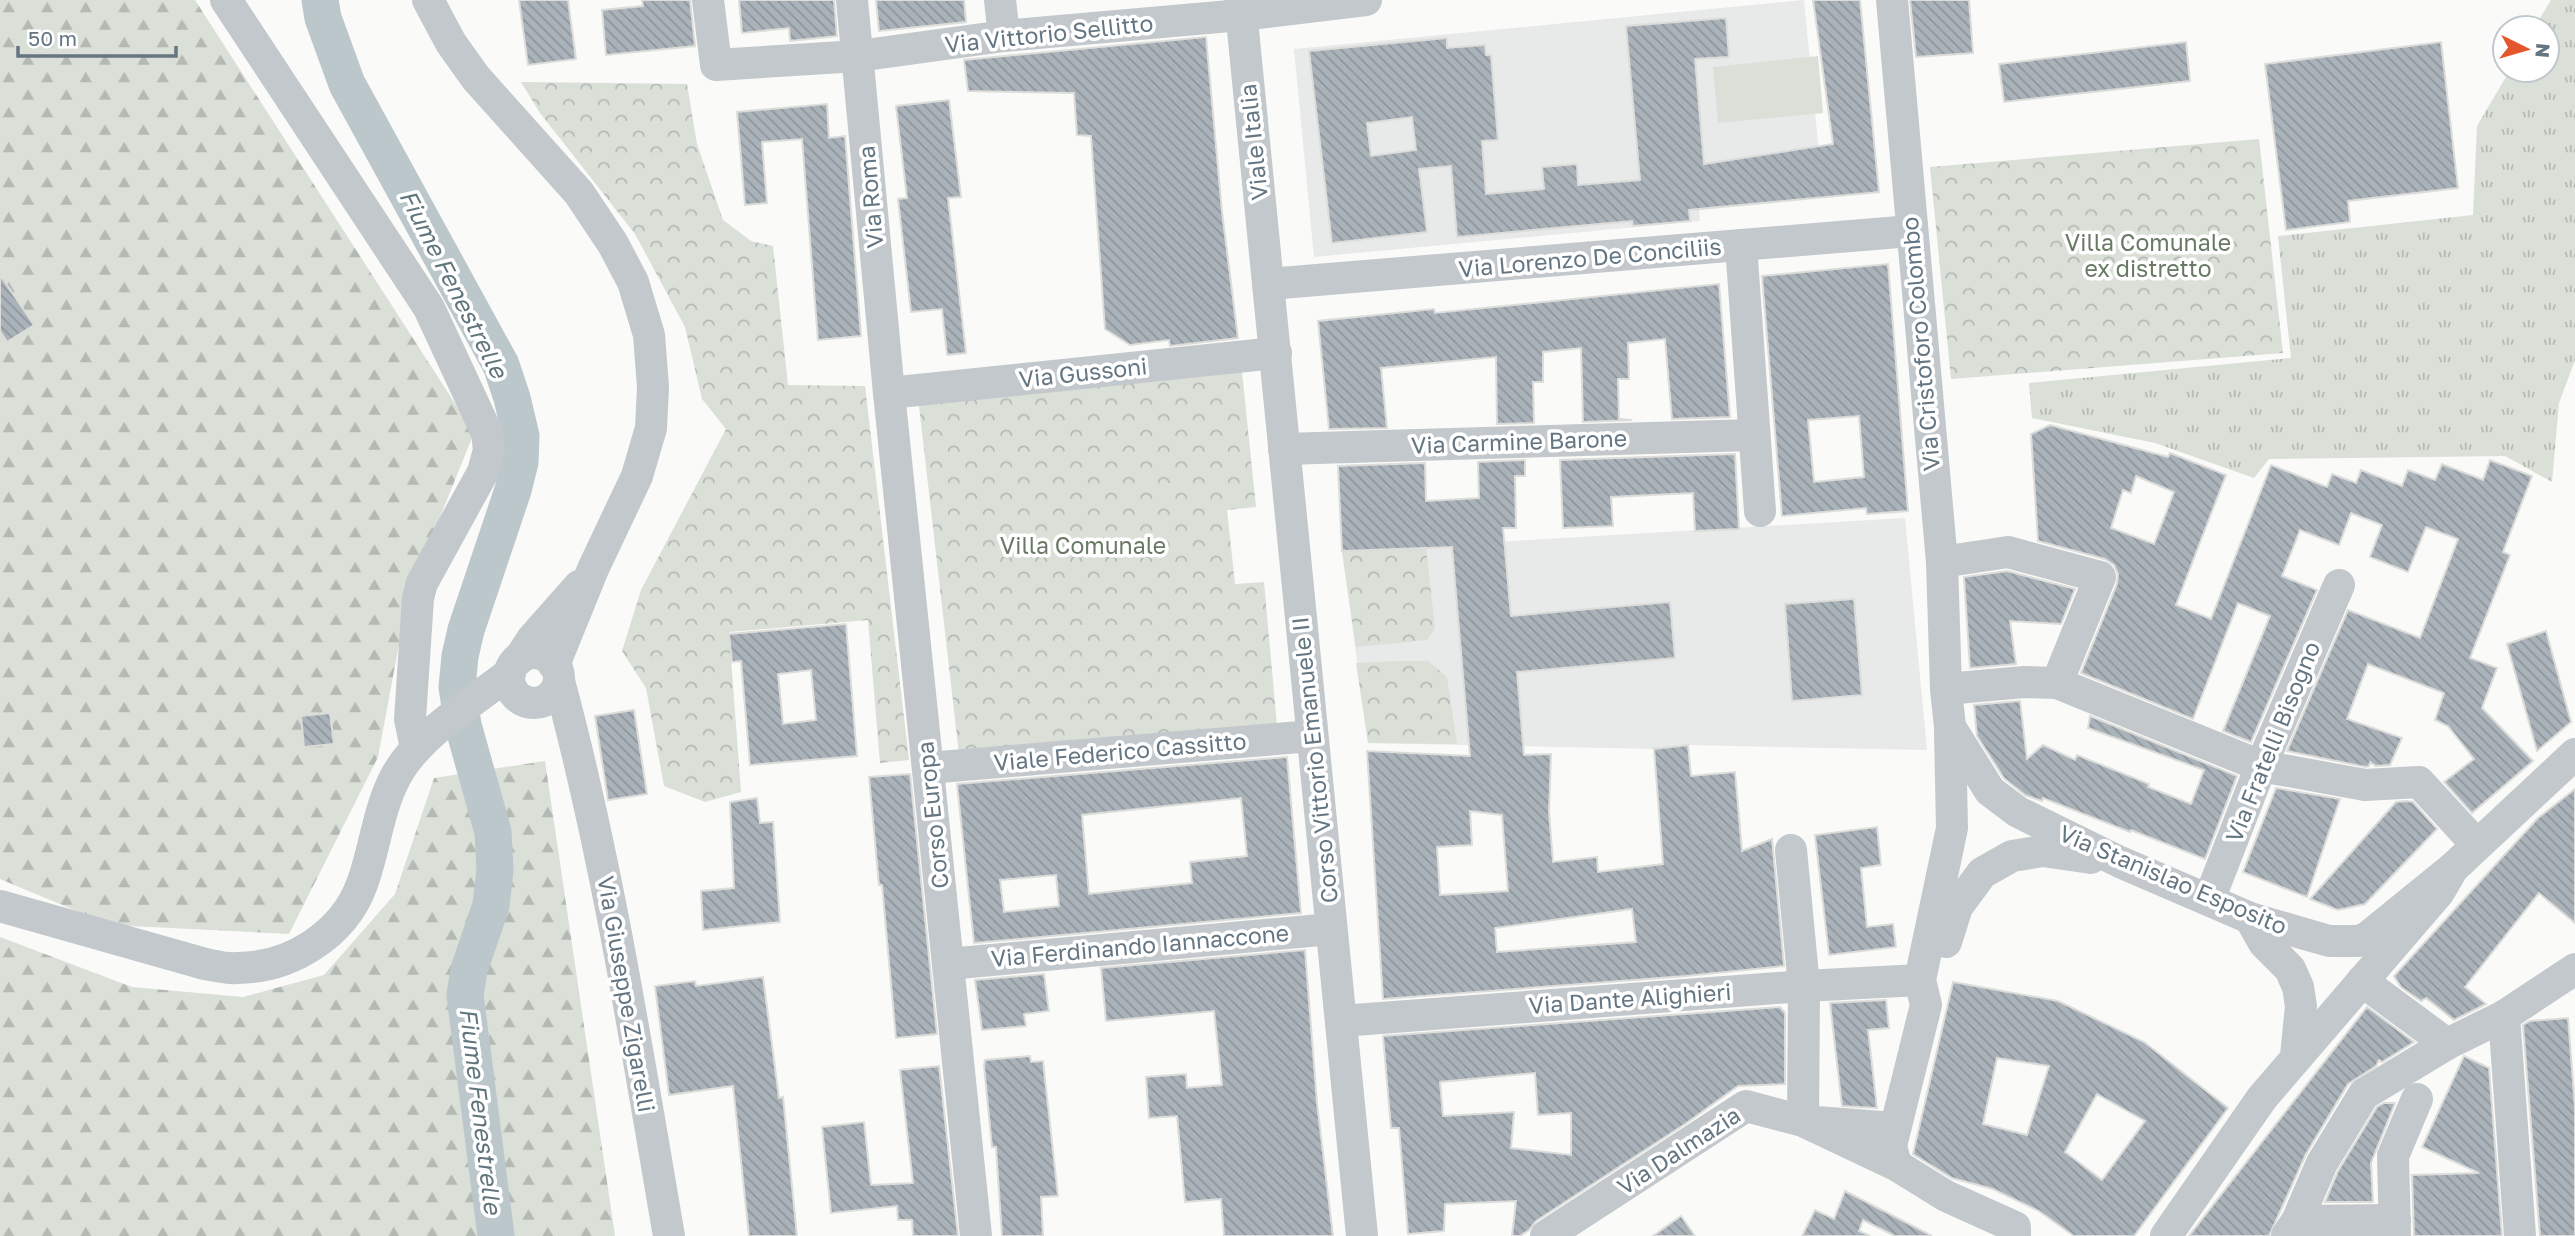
<svg xmlns="http://www.w3.org/2000/svg" width="2575" height="1236" viewBox="0 0 2575 1236" font-family="'Golos Text',sans-serif">
	<style>
		.built { fill: #e8e9e9 }
		.grass { fill: url(#grass-tufts) }
		.forest { fill: url(#forest-firs) }
		.park { fill: url(#park-crowns) }
		.pitch { fill: #dadfd7 }
		.lines { fill: none; stroke-linecap: round; stroke-linejoin: round }
		.river { stroke: #bbc7cb; stroke-width: 37 }
		.building { fill: url(#building-back-hatch); stroke: #dcdcda; stroke-width: 2; fill-rule: evenodd }
		.minor { stroke: #c3c8cc; stroke-width: 32 }
		.labels { text-anchor: middle; stroke-width: 7; stroke-linejoin: round; paint-order: stroke }
		.street-label { font-size: 23px; fill: #657683; stroke: #fff }
		.park-label { font-size: 23px; fill: #687a64; stroke: #fff }
		.water-label { font-size: 24px; font-style: italic; fill: #60757c; stroke: #fff }
	</style>
	<defs>
		<pattern id="grass-tufts" width="24" height="20" patternUnits="userSpaceOnUse" patternTransform="scale(1.75)"><rect width="24" height="20" fill="#dadfd7"/><path d="M3 7l-1-3M5 7V3M7 7l1-3M15 17l-1-3M17 17v-4M19 17l1-3" fill="none" stroke="#b4b9b4"/></pattern>
		<pattern id="forest-firs" width="22" height="20" patternUnits="userSpaceOnUse" patternTransform="scale(1.75)"><rect width="22" height="20" fill="#dadfd7"/><path d="M5 1l3.5 6h-7zM16 11l3.5 6h-7z" fill="#b4b9b4"/></pattern>
		<pattern id="park-crowns" width="20" height="18" patternUnits="userSpaceOnUse" patternTransform="scale(1.75)"><rect width="20" height="18" fill="#dadfd7"/><path d="M2 6a3 3 0 1 1 6 0M12 15a3 3 0 1 1 6 0" fill="none" stroke="#b4b9b4"/></pattern>
		<pattern id="building-back-hatch" width="6" height="6" patternUnits="userSpaceOnUse" patternTransform="scale(1.75)"><rect width="6" height="6" fill="#aab3b9"/><path d="M-1 5l2 2M0 0l6 6M5-1l2 2" fill="none" stroke="#8e969c"/></pattern>
	</defs>
	<rect width="100%" height="100%" fill="#fafaf8"/>
	<g class="built">
		<path d="M 1804,0 L 1819,153 L 1695,165 L 1700,221 L 1314,257 L 1294,49 Z"/>
		<path d="M 1905,518 L 1927,750 L 1688,745 L 1654,749 L 1368,743 L 1342,551 Z"/>
	</g>
	<path class="grass" d="M 2551,0 L 2575,0 L 2575,360 L 2559,403 L 2552,482 L 2505,456 L 2269,459 L 2254,478 L 2155,443 L 2032,418 L 2029,383 L 2291,358 L 2278,236 L 2473,215 L 2477,126 L 2510,70 L 2547,70 L 2547,28 L 2534,28 Z"/>
	<g class="forest">
		<path d="M 0,0 L 195,0 L 474,433 L 408,596 L 378,757 L 289,934 L 110,925 L 0,879 Z"/>
		<path d="M 545,761 L 615,1236 L 0,1236 L 0,937 L 132,987 L 243,997 L 324,975 L 395,894 L 434,778 Z"/>
	</g>
	<g class="park">
		<path d="M 521,82 L 687,84 L 697,144 L 723,220 L 751,241 L 773,246 L 788,385 L 865,386 L 909,760 L 880,763 L 868,620 L 729,632 L 741,792 L 705,802 L 664,786 L 646,688 L 622,651 L 641,590 L 726,429 L 702,399 L 685,327 L 635,234 L 540,113 Z"/>
		<path d="M 2259,139 L 2283,353 L 1951,379 L 1930,167 Z"/>
		<path d="M 1241,362 L 1256,507 L 1227,510 L 1235,584 L 1264,582 L 1277,726 L 959,754 L 918,397 Z"/>
		<path d="M 1426,548 L 1435,628 L 1427,640 L 1356,647 L 1342,551 Z"/>
		<path d="M 1398,661 L 1428,661 L 1447,677 L 1457,744 L 1368,743 L 1356,663 Z"/>
	</g>
	<path class="pitch" d="M 1818,56 L 1823,113 L 1718,123 L 1713,67 Z"/>
	<g class="lines">
		<path class="river" d="M 320,0 L 323,18 L 347,84 L 501,365 L 512,398 L 521,436 L 520,462 L 513,490 L 466,630 L 460,656 L 457,687 L 463,725 L 493,832 L 495,870 L 491,905 L 469,970 L 465,995 L 496,1236"/>
	</g>
	<g class="building">
		<path d="M 519,0 L 568,0 L 576,59 L 528,65 Z"/>
		<path d="M 642,0 L 690,0 L 695,46 L 606,55 L 602,10 L 643,6 Z"/>
		<path d="M 739,0 L 834,0 L 837,36 L 790,41 L 789,28 L 742,33 Z"/>
		<path d="M 876,0 L 964,0 L 966,22 L 879,31 Z"/>
		<path d="M 1813,0 L 1860,0 L 1879,192 L 1689,210 L 1690,221 L 1633,226 L 1632,221 L 1457,237 L 1451,166 L 1419,169 L 1427,232 L 1332,243 L 1309,51 L 1447,38 L 1447,48 L 1485,45 L 1486,55 L 1491,55 L 1498,140 L 1482,141 L 1486,194 L 1544,189 L 1542,167 L 1577,164 L 1578,185 L 1640,180 L 1626,26 L 1726,18 L 1729,57 L 1695,59 L 1704,164 L 1833,144 ZM 1412,117 L 1416,150 L 1371,156 L 1367,123 Z"/>
		<path d="M 1910,0 L 1969,0 L 1973,53 L 1916,57 Z"/>
		<path d="M 1206,37 L 1222,212 L 1238,338 L 1170,346 L 1169,340 L 1130,345 L 1105,329 L 1091,136 L 1077,135 L 1074,93 L 968,91 L 964,60 Z"/>
		<path d="M 2186,42 L 2190,81 L 2004,102 L 1999,64 Z"/>
		<path d="M 2441,42 L 2458,188 L 2348,201 L 2350,222 L 2286,230 L 2265,64 Z"/>
		<path d="M 949,100 L 961,197 L 948,198 L 966,353 L 947,355 L 942,309 L 911,312 L 898,199 L 907,198 L 896,106 Z"/>
		<path d="M 827,104 L 829,138 L 845,136 L 861,336 L 818,340 L 802,139 L 762,142 L 767,203 L 745,205 L 737,112 Z"/>
		<path d="M 1888,264 L 1908,511 L 1867,514 L 1866,508 L 1782,516 L 1762,276 ZM 1859,416 L 1864,477 L 1814,482 L 1808,420 Z"/>
		<path d="M 0,275 L 34,325 L 7,342 L 0,331 Z"/>
		<path d="M 1719,284 L 1730,417 L 1672,419 L 1665,339 L 1628,343 L 1629,379 L 1618,379 L 1619,419 L 1632,420 L 1583,422 L 1581,348 L 1543,352 L 1543,382 L 1533,382 L 1534,423 L 1497,424 L 1496,357 L 1381,368 L 1387,428 L 1329,429 L 1318,321 L 1434,309 L 1435,313 Z"/>
		<path d="M 2050,425 L 2168,457 L 2170,453 L 2226,475 L 2176,605 L 2211,619 L 2271,465 L 2327,487 L 2332,474 L 2356,483 L 2361,470 L 2402,486 L 2408,470 L 2435,480 L 2442,464 L 2483,480 L 2490,460 L 2532,476 L 2503,552 L 2510,555 L 2470,658 L 2497,668 L 2482,708 L 2533,761 L 2472,813 L 2444,782 L 2474,759 L 2448,726 L 2435,720 L 2444,693 L 2368,664 L 2347,719 L 2402,738 L 2390,765 L 2376,766 L 2370,762 L 2369,766 L 2366,767 L 2287,751 L 2348,610 L 2420,638 L 2458,539 L 2426,527 L 2408,572 L 2370,557 L 2382,525 L 2351,513 L 2339,545 L 2300,530 L 2282,576 L 2317,590 L 2251,742 L 2223,731 L 2270,616 L 2238,603 L 2193,719 L 2081,673 L 2117,584 L 2118,574 L 2114,565 L 2105,559 L 2038,541 L 2031,434 ZM 2136,476 L 2174,492 L 2154,544 L 2111,528 L 2123,490 L 2131,493 Z"/>
		<path d="M 1735,454 L 1739,529 L 1695,531 L 1693,493 L 1611,497 L 1613,526 L 1563,528 L 1560,460 Z"/>
		<path d="M 1525,460 L 1525,476 L 1515,476 L 1516,528 L 1503,528 L 1511,616 L 1670,602 L 1675,658 L 1517,672 L 1524,755 L 1551,754 L 1549,812 L 1553,862 L 1597,857 L 1598,872 L 1663,864 L 1654,749 L 1688,745 L 1691,776 L 1735,772 L 1742,851 L 1772,839 L 1784,966 L 1686,976 L 1383,999 L 1367,751 L 1470,756 L 1452,547 L 1342,551 L 1338,466 L 1425,463 L 1426,501 L 1479,498 L 1478,462 ZM 1470,811 L 1502,815 L 1508,891 L 1440,895 L 1437,847 L 1472,845 ZM 1632,909 L 1636,942 L 1497,952 L 1495,928 Z"/>
		<path d="M 2007,571 L 2075,589 L 2061,624 L 2010,621 L 2016,664 L 1970,668 L 1964,577 Z"/>
		<path d="M 1854,599 L 1862,695 L 1792,701 L 1785,604 Z"/>
		<path d="M 846,624 L 857,756 L 750,765 L 741,661 L 732,662 L 729,634 ZM 811,670 L 816,720 L 783,724 L 778,674 Z"/>
		<path d="M 2546,631 L 2571,722 L 2537,751 L 2507,644 Z"/>
		<path d="M 2020,701 L 2027,759 L 2043,745 L 2075,760 L 2077,755 L 2149,784 L 2148,787 L 2191,804 L 2204,770 L 2088,728 L 2090,716 L 2237,776 L 2205,859 L 2131,830 L 2130,832 L 2043,798 L 2042,801 L 2025,795 L 2004,778 L 1977,736 L 1974,705 Z"/>
		<path d="M 634,710 L 647,794 L 608,800 L 595,716 Z"/>
		<path d="M 330,713 L 334,744 L 304,747 L 301,716 Z"/>
		<path d="M 1287,757 L 1301,913 L 974,943 L 957,784 ZM 1241,798 L 1247,856 L 1190,862 L 1192,883 L 1089,894 L 1082,815 ZM 1056,875 L 1059,906 L 1004,912 L 1000,880 Z"/>
		<path d="M 910,774 L 937,1034 L 896,1038 L 882,885 L 879,885 L 869,777 Z"/>
		<path d="M 2276,788 L 2340,799 L 2307,897 L 2243,872 Z"/>
		<path d="M 2575,789 L 2575,923 L 2539,893 L 2465,987 L 2486,1004 L 2454,1020 L 2426,998 L 2421,1001 L 2401,987 L 2394,976 L 2538,818 Z"/>
		<path d="M 757,798 L 760,823 L 773,822 L 780,922 L 703,930 L 701,891 L 734,888 L 730,802 Z"/>
		<path d="M 2406,801 L 2413,802 L 2437,829 L 2365,904 L 2338,910 L 2310,899 L 2396,802 Z"/>
		<path d="M 1877,827 L 1881,865 L 1861,868 L 1867,927 L 1893,924 L 1896,947 L 1829,955 L 1815,835 Z"/>
		<path d="M 1305,950 L 1317,1103 L 1333,1236 L 1224,1236 L 1221,1199 L 1185,1202 L 1177,1116 L 1149,1118 L 1146,1077 L 1186,1074 L 1187,1088 L 1222,1085 L 1214,1011 L 1106,1021 L 1101,968 Z"/>
		<path d="M 1044,974 L 1049,1011 L 1024,1014 L 1026,1026 L 982,1030 L 975,980 Z"/>
		<path d="M 763,977 L 779,1098 L 783,1097 L 797,1236 L 749,1236 L 733,1086 L 669,1095 L 655,986 L 695,981 L 696,986 Z"/>
		<path d="M 1953,982 L 2058,1001 L 2144,1042 L 2228,1108 L 2134,1236 L 2074,1236 L 2039,1211 L 1993,1189 L 1952,1178 L 1913,1154 ZM 1997,1058 L 2049,1066 L 2027,1135 L 1983,1124 ZM 2097,1094 L 2145,1121 L 2102,1180 L 2065,1152 Z"/>
		<path d="M 1886,1000 L 1889,1028 L 1868,1030 L 1877,1108 L 1842,1106 L 1830,1003 Z"/>
		<path d="M 1780,1007 L 1785,1013 L 1785,1084 L 1738,1086 L 1685,1124 L 1536,1221 L 1529,1230 L 1520,1236 L 1512,1236 L 1516,1201 L 1445,1204 L 1444,1231 L 1408,1234 L 1399,1128 L 1391,1128 L 1383,1036 ZM 1535,1073 L 1538,1115 L 1571,1113 L 1571,1155 L 1511,1148 L 1514,1112 L 1443,1116 L 1440,1082 Z"/>
		<path d="M 2367,1007 L 2414,1042 L 2382,1062 L 2379,1060 L 2376,1066 L 2348,1084 L 2306,1154 L 2269,1236 L 2189,1236 Z"/>
		<path d="M 2568,1018 L 2575,1108 L 2575,1236 L 2540,1236 L 2523,1025 L 2530,1021 Z"/>
		<path d="M 1030,1056 L 1031,1062 L 1043,1061 L 1058,1196 L 1041,1197 L 1043,1236 L 1002,1236 L 996,1147 L 992,1147 L 984,1066 L 985,1060 Z"/>
		<path d="M 2464,1056 L 2489,1068 L 2502,1236 L 2414,1236 L 2412,1175 L 2479,1173 L 2422,1147 Z"/>
		<path d="M 939,1066 L 958,1236 L 913,1236 L 912,1220 L 898,1220 L 897,1206 L 831,1213 L 822,1127 L 864,1122 L 871,1185 L 913,1183 L 900,1070 Z"/>
		<path d="M 2384,1103 L 2395,1103 L 2371,1163 L 2373,1202 L 2325,1202 L 2338,1171 L 2377,1107 Z"/>
		<path d="M 1845,1191 L 1932,1236 L 1895,1236 L 1863,1220 L 1859,1231 L 1870,1236 L 1802,1236 L 1815,1210 L 1834,1219 Z"/>
		<path d="M 1681,1216 L 1695,1236 L 1653,1236 Z"/>
	</g>
	<g class="lines">
		<g class="minor">
			<path d="M 226,0 L 429,308 L 487,433 L 489,450 L 483,472 L 422,583 L 418,598 L 410,719 L 416,748"/>
			<path d="M 428,0 L 451,43 L 476,78 L 579,193 L 613,244 L 633,282 L 649,335 L 653,387 L 651,428 L 637,476 L 593,569 L 554,665"/>
			<path d="M 708,0 L 716,65 L 858,56 L 1004,36 L 1241,15 L 1366,0"/>
			<path d="M 852,0 L 889,393 L 976,1236"/>
			<path d="M 1000,0 L 1004,36"/>
			<path d="M 1240,0 L 1362,1236"/>
			<path d="M 1892,0 L 1942,562 L 1946,689 L 1950,727 L 1990,791 L 2018,812 L 2120,862 L 2250,918 L 2329,941 L 2359,941 L 2368,937 L 2453,868"/>
			<path d="M 1741,245 L 1760,511"/>
			<path d="M 1268,284 L 1911,231"/>
			<path d="M 889,393 L 1276,353"/>
			<path d="M 1284,449 L 1753,435"/>
			<path d="M 1942,562 L 2008,552 L 2100,577 L 2057,683"/>
			<circle cx="534" cy="678" r="25"/>
			<path d="M 519,659 L 533,638 L 579,586"/>
			<path d="M 559,681 C 608,863 637,1050 669,1236"/>
			<path d="M 1946,689 L 2024,682 L 2057,683 L 2261,766 L 2365,785 L 2419,782 L 2476,844"/>
			<path d="M 928,768 L 1312,736"/>
			<path d="M 1791,850 L 1804,986 L 1803,1121 L 1895,1128"/>
			<path d="M 2209,900 L 2261,766 L 2339,585"/>
			<path d="M 0,906 L 205,964 C 216,966 227,969 237,968 C 291,968 344,934 362,884 C 375,849 378,809 396,776 C 418,735 473,702 510,673"/>
			<path d="M 2250,918 L 2264,943 L 2290,969 L 2298,987 L 2301,1006 L 2296,1056"/>
			<path d="M 1946,942 L 1957,907 L 1982,873 L 2012,856 L 2043,851 L 2091,858"/>
			<path d="M 948,964 L 1331,929"/>
			<path d="M 2362,981 L 2447,1044 L 2504,1016 L 2575,969"/>
			<path d="M 2504,1016 L 2520,1236"/>
			<path d="M 1341,1021 L 1804,986 L 1920,980"/>
			<path d="M 1896,1165 L 1891,1146 L 1926,1005 L 1920,980 L 1952,828 L 1950,731"/>
			<path d="M 2297,1221 L 2395,1220"/>
			<path d="M 1546,1236 L 1746,1106 L 1803,1121 L 1896,1165 L 1946,1196 L 2015,1227 L 2015,1236"/>
			<path d="M 2166,1236 L 2262,1098 L 2439,892 L 2453,868 L 2575,754"/>
			<path d="M 2287,1236 L 2297,1221 L 2322,1163 L 2364,1094 L 2447,1044"/>
			<path d="M 2395,1236 L 2393,1156 L 2417,1099"/>
		</g>
	</g>
	<g class="labels">
		<g class="street-label">
			<text transform="translate(1049 34) rotate(-6)" y="8">Via Vittorio Sellitto</text>
			<text transform="translate(1254 142) rotate(-96)" y="8">Viale Italia</text>
			<text transform="translate(871 197) rotate(-95)" y="8">Via Roma</text>
			<text transform="translate(1590 258) rotate(-5)" y="8">Via Lorenzo De Conciliis</text>
			<text transform="translate(1921 344) rotate(-95)" y="8">Via Cristoforo Colombo</text>
			<text transform="translate(1083 373) rotate(-6)" y="8">Via Gussoni</text>
			<text transform="translate(1519 442) rotate(-2)" y="8">Via Carmine Barone</text>
			<text transform="translate(2273 742) rotate(-68)" y="8">Via Fratelli Bisogno</text>
			<text transform="translate(1120 752) rotate(-5)" y="8">Viale Federico Cassitto</text>
			<text transform="translate(1315 760) rotate(-96)" y="8">Corso Vittorio Emanuele II</text>
			<text transform="translate(933 815) rotate(-96)" y="8">Corso Europa</text>
			<text transform="translate(2173 880) rotate(23)" y="8">Via Stanislao Esposito</text>
			<text transform="translate(1140 946) rotate(-5)" y="8">Via Ferdinando Iannaccone</text>
			<text transform="translate(626 994) rotate(80)" y="8">Via Giuseppe Zigarelli</text>
			<text transform="translate(1630 999) rotate(-4)" y="8">Via Dante Alighieri</text>
			<text transform="translate(1679 1151) rotate(-33)" y="8">Via Dalmazia</text>
		</g>
		<g class="park-label">
			<text x="2148" y="251">Villa Comunale<tspan x="2148" dy="26">ex distretto</tspan></text>
			<text x="1083" y="554">Villa Comunale</text>
		</g>
		<g class="water-label">
			<text transform="translate(453 284) rotate(63)" y="8">Fiume Fenestrelle</text>
			<text transform="translate(480 1111) rotate(83)" y="8">Fiume Fenestrelle</text>
		</g>
	</g>
	<g transform="translate(2526 49) rotate(95)"><circle r="33" fill="#ffffff" stroke="#c1c8cd" stroke-width="2"/>
	<path d="M0-5L12 26L0 18L-12 26Z" fill="#e4572e"/>
	<text y="-10" font-size="19" font-weight="bold" text-anchor="middle" fill="#657683">N</text>
	</g>
	<path d="M18 46v10h158v-10" fill="none" stroke="#657683" stroke-width="3.5"/>
	<text x="28" y="46" font-size="21" fill="#657683" stroke="#ffffff" stroke-width="5" paint-order="stroke">50 m</text>
</svg>
